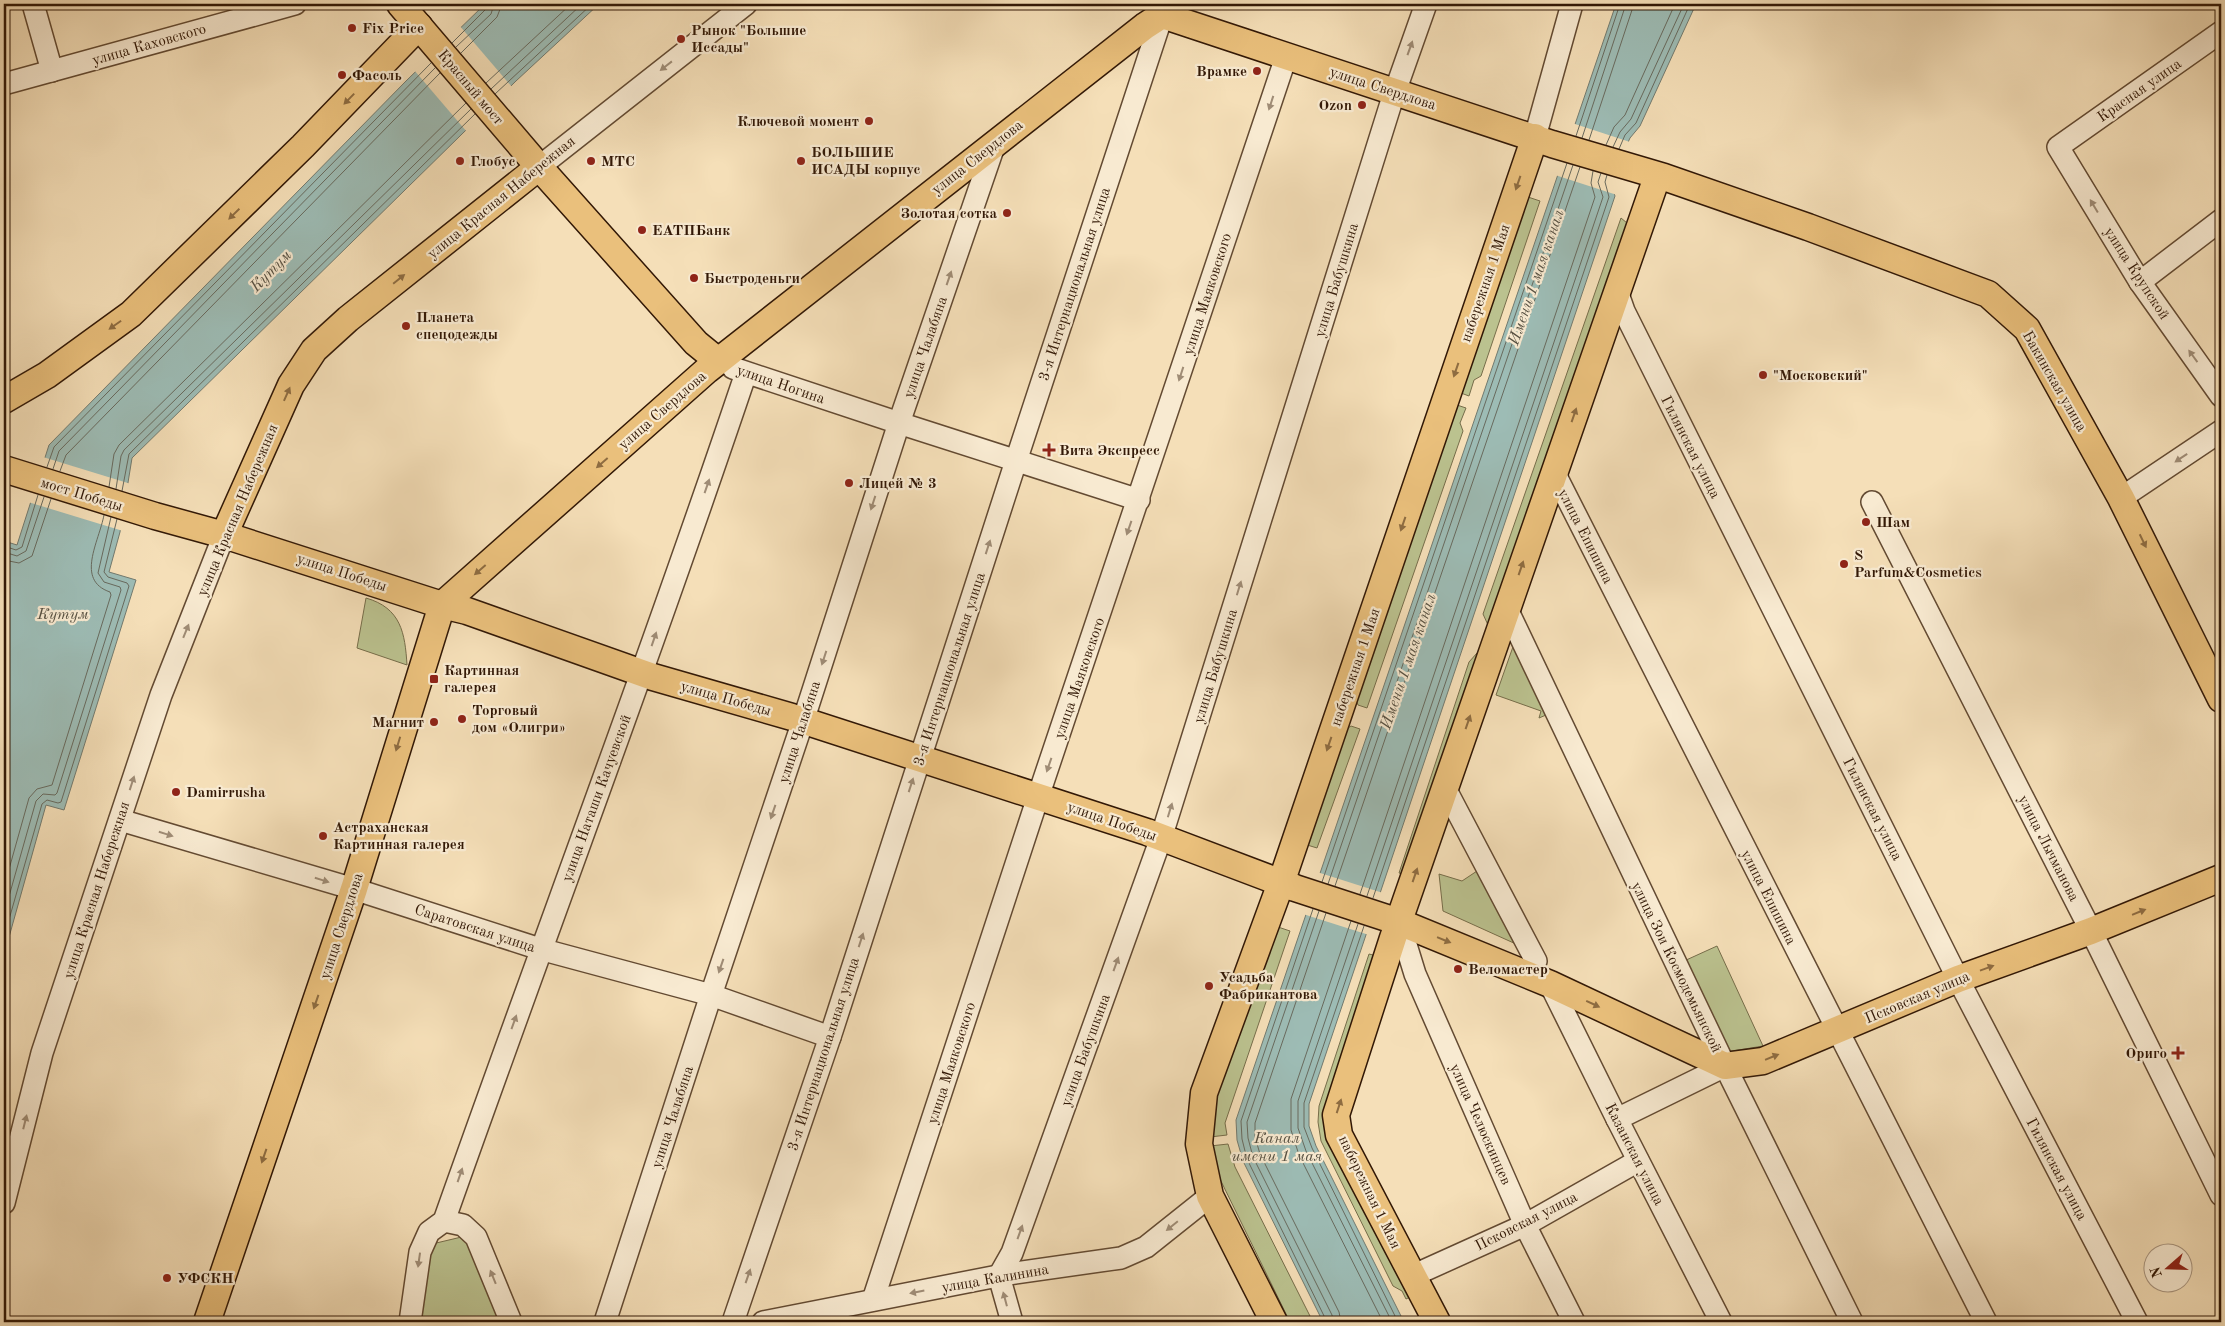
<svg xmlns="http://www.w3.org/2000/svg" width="2225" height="1326" viewBox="0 0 2225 1326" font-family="'Old Standard TT',serif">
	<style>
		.green { fill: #bbc28f; stroke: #766d4a }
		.water { fill: #9dbcb5; stroke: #727a6f }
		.pier { fill: #f5dfb8 }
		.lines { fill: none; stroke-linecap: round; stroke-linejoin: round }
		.shore { stroke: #686a5e; stroke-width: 1 }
		.minor-casing { stroke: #634a32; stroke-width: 24 }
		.major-casing { stroke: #321806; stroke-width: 29 }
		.minor { stroke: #f8ead1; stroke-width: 21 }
		.major { stroke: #eac07c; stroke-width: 26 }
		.oneway { fill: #9f8c76 }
		.oneway2 { fill: #8e6c41 }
		.poi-dot { fill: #8f2418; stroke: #f8ead1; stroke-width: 2 }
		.labels { text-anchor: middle; stroke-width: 4.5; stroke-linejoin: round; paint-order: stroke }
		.poi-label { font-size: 15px; font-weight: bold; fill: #321806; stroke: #f8ead1; text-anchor: start }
		.street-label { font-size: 15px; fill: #321806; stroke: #f8ead1 }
		.water-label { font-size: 16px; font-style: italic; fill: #575143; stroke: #f8ead1 }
	</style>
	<rect width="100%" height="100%" fill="#f5dfb8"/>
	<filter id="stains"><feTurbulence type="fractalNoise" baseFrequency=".004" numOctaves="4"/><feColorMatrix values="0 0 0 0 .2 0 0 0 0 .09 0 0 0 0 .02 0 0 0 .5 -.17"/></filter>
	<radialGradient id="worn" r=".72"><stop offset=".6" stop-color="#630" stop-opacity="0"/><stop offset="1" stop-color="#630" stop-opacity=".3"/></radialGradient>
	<g class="green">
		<path d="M 1525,196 L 1540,201 L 1481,376 L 1474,380 L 1469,396 L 1461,393 Z"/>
		<path d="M 1621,218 L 1627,223 L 1626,237 L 1488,625 L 1483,614 Z"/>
		<path d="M 1457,405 L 1466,408 L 1460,423 L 1463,431 L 1367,708 L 1358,705 L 1355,697 Z"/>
		<path d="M 366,598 C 401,608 405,633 407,665 L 357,648 Z"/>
		<path d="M 1515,641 L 1553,712 L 1539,718 L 1541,711 L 1496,695 Z"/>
		<path d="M 1477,653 L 1486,656 L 1409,876 L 1399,873 L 1469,662 Z"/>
		<path d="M 1351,726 L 1360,729 L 1317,848 L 1304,844 L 1343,731 Z"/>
		<path d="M 1483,867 L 1527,949 L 1443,911 L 1439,874 L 1462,881 Z"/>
		<path d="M 1275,926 L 1290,931 L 1225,1123 L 1227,1135 L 1210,1137 L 1211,1114 Z"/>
		<path d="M 1717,946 L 1763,1046 L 1726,1052 L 1684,961 Z"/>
		<path d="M 1369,954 L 1381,957 L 1330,1099 L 1412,1296 L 1406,1299 L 1402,1291 L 1393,1286 L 1321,1141 L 1318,1122 L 1319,1106 Z"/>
		<path d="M 1228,1144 L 1235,1167 L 1313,1322 L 1290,1322 L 1218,1175 L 1210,1146 Z"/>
		<path d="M 470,1235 L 503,1322 L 417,1322 L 432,1244 Z"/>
	</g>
	<g class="water">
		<path d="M 485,4 L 599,4 L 516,81 L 132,458 L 120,532 L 109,572 L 136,580 L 64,810 L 46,805 L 4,955 L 4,541 L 17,545 L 49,445 L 406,81 Z"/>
		<path d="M 1616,4 L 1696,4 L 1640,126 L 1630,138 L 1610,181 L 1615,196 L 1309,1104 L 1309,1126 L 1316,1146 L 1404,1322 L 1323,1322 L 1243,1161 L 1237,1140 L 1236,1120 Z"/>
	</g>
	<g class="pier">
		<path d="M 459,25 L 512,87 L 467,132 L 414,70 Z"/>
		<path d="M 1572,123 L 1630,142 L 1612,181 L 1617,195 L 1555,175 Z"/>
		<path d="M 43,457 L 131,484 L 123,531 L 28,502 Z"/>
		<path d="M 1317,872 L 1383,893 L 1369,935 L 1303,914 Z"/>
	</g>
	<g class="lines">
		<g class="shore">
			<path d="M 452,43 L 486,9 L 488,4"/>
			<path d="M 456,47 L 491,14 L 494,4"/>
			<path d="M 461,53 L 497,17 L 502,4"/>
			<path d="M 486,83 L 571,4"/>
			<path d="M 491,89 L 582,4"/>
			<path d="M 495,94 L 592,4"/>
			<path d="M 1576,136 L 1620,4"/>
			<path d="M 1582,138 L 1626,4"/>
			<path d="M 1589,140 L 1634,4"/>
			<path d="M 1606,145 L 1614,127 L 1625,115 L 1675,4"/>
			<path d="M 1613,147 L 1620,132 L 1631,119 L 1684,4"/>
			<path d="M 1619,149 L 1625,135 L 1636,123 L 1690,4"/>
			<path d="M 47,467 L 54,447 L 431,63"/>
			<path d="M 53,469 L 59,451 L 435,68"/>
			<path d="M 60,471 L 66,455 L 440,73"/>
			<path d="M 109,487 L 114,454 L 119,445 L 466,103"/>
			<path d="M 116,489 L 121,456 L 124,450 L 471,109"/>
			<path d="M 122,491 L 129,454 L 475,114"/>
			<path d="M 4,546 L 16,550 L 22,547 L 38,495"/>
			<path d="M 4,552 L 17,556 L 26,551 L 44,497"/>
			<path d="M 4,560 L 19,563 L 32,556 L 51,499"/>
			<path d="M 1322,882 L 1567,163"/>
			<path d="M 1328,884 L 1573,165"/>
			<path d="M 1335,886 L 1580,167"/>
			<path d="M 4,887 L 29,798 L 37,789 L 52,785 L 111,595 L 110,592 C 75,580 99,542 104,515"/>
			<path d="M 1360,894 L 1595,197 L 1591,183 L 1593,171"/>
			<path d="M 1367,896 L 1603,197 L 1598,182 L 1601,173"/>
			<path d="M 1373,898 L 1609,197 L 1605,182 L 1607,175"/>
			<path d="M 1313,909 L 1241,1121 L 1242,1139 L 1247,1159 L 1327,1322"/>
			<path d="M 1319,911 L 1247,1122 L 1248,1138 L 1253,1157 L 1332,1315 L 1333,1322"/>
			<path d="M 1326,913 L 1255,1123 L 1255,1137 L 1260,1154 L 1339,1312 L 1341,1322"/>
			<path d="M 4,914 L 36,801 L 43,794 L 55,795 L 57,793 L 121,590 L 120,587 L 104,582 L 98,573 L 111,517"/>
			<path d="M 1351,921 L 1291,1099 L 1291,1130 L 1299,1155 L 1383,1322"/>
			<path d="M 1358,924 L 1298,1101 L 1298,1128 L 1306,1151 L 1392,1322"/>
			<path d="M 1364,926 L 1304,1103 L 1304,1127 L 1312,1148 L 1398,1322"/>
			<path d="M 4,937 L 42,804 L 47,800 L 58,803 L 61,802 L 129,586 L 127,583 L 108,577 L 104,572 L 117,519"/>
		</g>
		<defs>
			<g id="minor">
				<path d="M 33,4 L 52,71"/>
				<path d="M 2221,32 L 2058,147 L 2140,282 L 2221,396"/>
				<path d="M 4,84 L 295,4"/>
				<path d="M 1535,137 L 1572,4"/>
				<path d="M 539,167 L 746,4"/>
				<path d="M 2140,282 L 2221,220"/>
				<path d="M 1617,291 L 1624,311 L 1958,979 L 2137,1322"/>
				<path d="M 733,368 L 902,424 L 1139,500"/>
				<path d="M 1555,470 L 1558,480 L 1986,1322"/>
				<path d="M 2121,498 L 2221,431"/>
				<path d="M 1872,502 L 2091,931 L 2221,1195"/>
				<path d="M 1507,609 L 1725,1066 L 1852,1322"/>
				<path d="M 1445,788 L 1536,961"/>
				<path d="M 120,820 L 354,889 L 540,949 L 711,995 L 830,1037"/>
				<path d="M 1399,922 L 1415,974 L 1525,1225 L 1574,1322"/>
				<path d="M 1550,984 L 1617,1119 L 1721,1322"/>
				<path d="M 1617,1119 L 1725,1066"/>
				<path d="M 4,1203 L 42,1053 L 161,695 L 224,535"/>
				<path d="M 444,1221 L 463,1225 L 476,1237 L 511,1322"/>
				<path d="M 1412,1276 L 1525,1225 L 1638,1161"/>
				<path d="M 873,1300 L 1038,797 L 1286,57"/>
				<path d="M 410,1322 L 420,1252 L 429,1232 L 444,1221 C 544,938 650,658 746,373"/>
				<path d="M 605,1322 L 711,995 L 806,712 L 899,423 L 995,143"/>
				<path d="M 733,1322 L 832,1031 L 1016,461 L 1165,7"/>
				<path d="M 763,1322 L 1008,1274 L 1121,1258 L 1146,1247 L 1210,1196"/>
				<path d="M 1012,1322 L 999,1276 L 1012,1253 L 1161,838 L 1391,103 L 1426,4"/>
			</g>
			<g id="major">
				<path d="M 400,4 L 539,167 L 696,343 L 718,361"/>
				<path d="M 4,400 L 47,375 L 131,314 L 303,146 L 419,26"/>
				<path d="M 4,469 L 155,516 L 224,535 L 442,605 L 467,611 L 653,677 L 792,717 L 1147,832 L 1295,888 L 1399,922 L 1550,984 L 1725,1066 L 1763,1061 L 1958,979 L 2091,931 L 2221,878"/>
				<path d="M 224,535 L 291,385 L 314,350 L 348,319 L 539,167"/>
				<path d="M 207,1322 L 354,889 L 442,605 L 707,370 L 1145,26 L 1162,15 L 1552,144 L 1664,177 L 1808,227 L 1988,294 L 2027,329 L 2121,498 L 2221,699"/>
				<path d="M 1274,1322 L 1210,1196 L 1199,1144 L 1204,1093 L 1281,883 L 1535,137"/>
				<path d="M 1437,1322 L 1339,1135 L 1336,1115 L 1393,938 L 1657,177"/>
			</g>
		</defs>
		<use href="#minor" class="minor-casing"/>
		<use href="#major" class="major-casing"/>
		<use href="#minor" class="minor"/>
		<use href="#major" class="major"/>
	</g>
	<defs><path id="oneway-solid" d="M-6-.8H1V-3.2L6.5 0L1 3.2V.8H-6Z" transform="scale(1.25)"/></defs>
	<g class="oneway">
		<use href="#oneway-solid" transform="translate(1410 48) rotate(-70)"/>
		<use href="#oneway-solid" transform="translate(666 66) rotate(142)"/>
		<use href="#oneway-solid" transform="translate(1271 103) rotate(108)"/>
		<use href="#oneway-solid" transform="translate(2094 206) rotate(-121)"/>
		<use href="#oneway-solid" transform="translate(949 278) rotate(-71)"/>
		<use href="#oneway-solid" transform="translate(2193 356) rotate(-126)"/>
		<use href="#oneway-solid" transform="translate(1181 374) rotate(108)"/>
		<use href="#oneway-solid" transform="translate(2181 458) rotate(146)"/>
		<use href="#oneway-solid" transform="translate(707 486) rotate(-71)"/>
		<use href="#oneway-solid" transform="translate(873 503) rotate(108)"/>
		<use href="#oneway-solid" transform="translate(1129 528) rotate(109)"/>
		<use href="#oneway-solid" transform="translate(988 547) rotate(-72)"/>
		<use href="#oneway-solid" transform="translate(1239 588) rotate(-73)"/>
		<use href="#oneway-solid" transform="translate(186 631) rotate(-68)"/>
		<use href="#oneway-solid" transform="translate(654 639) rotate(-71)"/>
		<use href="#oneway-solid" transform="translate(824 658) rotate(108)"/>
		<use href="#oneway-solid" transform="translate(1049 765) rotate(109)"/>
		<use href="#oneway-solid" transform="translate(132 783) rotate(-72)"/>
		<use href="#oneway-solid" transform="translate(911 785) rotate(-72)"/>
		<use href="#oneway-solid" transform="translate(1170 810) rotate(-73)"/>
		<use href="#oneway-solid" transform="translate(773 812) rotate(109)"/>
		<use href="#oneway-solid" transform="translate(166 834) rotate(17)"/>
		<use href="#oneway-solid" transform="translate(322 880) rotate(17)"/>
		<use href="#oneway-solid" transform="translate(861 940) rotate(-72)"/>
		<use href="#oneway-solid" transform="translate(1116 964) rotate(-70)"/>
		<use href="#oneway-solid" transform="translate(721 966) rotate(109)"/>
		<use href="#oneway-solid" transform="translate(514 1022) rotate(-70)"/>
		<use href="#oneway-solid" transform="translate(25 1122) rotate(-76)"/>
		<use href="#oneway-solid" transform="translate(460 1175) rotate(-71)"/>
		<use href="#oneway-solid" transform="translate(1172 1226) rotate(141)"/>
		<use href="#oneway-solid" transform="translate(1020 1232) rotate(-70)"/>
		<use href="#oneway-solid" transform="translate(419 1260) rotate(98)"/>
		<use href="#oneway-solid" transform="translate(748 1276) rotate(-71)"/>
		<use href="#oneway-solid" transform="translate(493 1277) rotate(-112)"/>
		<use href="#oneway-solid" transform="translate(917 1292) rotate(169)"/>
		<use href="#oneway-solid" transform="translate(1005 1299) rotate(-105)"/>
	</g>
	<g class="oneway2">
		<use href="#oneway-solid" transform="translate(349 99) rotate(134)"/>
		<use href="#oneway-solid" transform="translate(1518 183) rotate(109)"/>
		<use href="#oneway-solid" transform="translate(234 214) rotate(136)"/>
		<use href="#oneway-solid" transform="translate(399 279) rotate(-39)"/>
		<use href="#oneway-solid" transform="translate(115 325) rotate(145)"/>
		<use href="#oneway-solid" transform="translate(1456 370) rotate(109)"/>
		<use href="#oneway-solid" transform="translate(287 394) rotate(-66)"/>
		<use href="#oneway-solid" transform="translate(1574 415) rotate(-71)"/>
		<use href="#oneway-solid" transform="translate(602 463) rotate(139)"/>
		<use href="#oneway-solid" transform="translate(1403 524) rotate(109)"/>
		<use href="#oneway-solid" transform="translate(2143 541) rotate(64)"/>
		<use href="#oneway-solid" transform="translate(1521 568) rotate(-71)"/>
		<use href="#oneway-solid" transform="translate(480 570) rotate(139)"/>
		<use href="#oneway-solid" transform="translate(1468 722) rotate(-71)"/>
		<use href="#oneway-solid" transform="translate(398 744) rotate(107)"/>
		<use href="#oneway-solid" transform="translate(1329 744) rotate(109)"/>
		<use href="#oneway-solid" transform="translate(1415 875) rotate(-71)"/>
		<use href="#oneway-solid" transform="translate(2139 912) rotate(-22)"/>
		<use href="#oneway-solid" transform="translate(1444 940) rotate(22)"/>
		<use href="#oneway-solid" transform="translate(1987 968) rotate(-20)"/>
		<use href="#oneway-solid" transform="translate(316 1002) rotate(109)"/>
		<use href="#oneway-solid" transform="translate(1593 1004) rotate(25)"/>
		<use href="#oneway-solid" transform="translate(1772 1057) rotate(-22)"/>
		<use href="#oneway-solid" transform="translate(1339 1106) rotate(-72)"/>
		<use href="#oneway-solid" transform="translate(264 1156) rotate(109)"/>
	</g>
	<g class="poi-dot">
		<circle cx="352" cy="28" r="5"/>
		<circle cx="681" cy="39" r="5"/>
		<circle cx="1257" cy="71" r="5"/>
		<circle cx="342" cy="75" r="5"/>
		<circle cx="1362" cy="105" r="5"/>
		<circle cx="869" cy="121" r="5"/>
		<circle cx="460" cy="161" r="5"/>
		<circle cx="591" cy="161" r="5"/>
		<circle cx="801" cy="161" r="5"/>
		<circle cx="1007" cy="213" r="5"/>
		<circle cx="642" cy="230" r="5"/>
		<circle cx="694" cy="278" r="5"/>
		<circle cx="406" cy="326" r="5"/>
		<circle cx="1763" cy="375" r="5"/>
		<path d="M1046.5 442.5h5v5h5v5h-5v5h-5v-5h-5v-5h5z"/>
		<circle cx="849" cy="483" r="5"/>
		<circle cx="1866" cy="522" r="5"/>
		<circle cx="1844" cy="564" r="5"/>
		<rect x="429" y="674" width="10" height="10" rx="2.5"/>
		<circle cx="462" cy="719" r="5"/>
		<circle cx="434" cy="722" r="5"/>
		<circle cx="176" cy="792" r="5"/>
		<circle cx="323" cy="836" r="5"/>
		<circle cx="1458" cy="969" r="5"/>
		<circle cx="1209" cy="986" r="5"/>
		<path d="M2175.5 1045.5h5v5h5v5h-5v5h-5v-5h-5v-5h5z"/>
		<circle cx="167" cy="1278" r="5"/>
	</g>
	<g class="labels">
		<g class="poi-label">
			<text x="362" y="33">Fix Price</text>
			<text x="691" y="35">Рынок "Большие<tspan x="691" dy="17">Иссады"</tspan></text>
			<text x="1247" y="76" text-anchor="end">Врамке</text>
			<text x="352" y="80">Фасоль</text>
			<text x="1352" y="110" text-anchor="end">Ozon</text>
			<text x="859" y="126" text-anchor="end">Ключевой момент</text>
			<text x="811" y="157">БОЛЬШИЕ<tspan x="811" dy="17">ИСАДЫ корпус</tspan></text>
			<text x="470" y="166">Глобус</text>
			<text x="601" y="166">МТС</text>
			<text x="997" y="218" text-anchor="end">Золотая сотка</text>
			<text x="652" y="235">ЕАТПБанк</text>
			<text x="704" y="283">Быстроденьги</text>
			<text x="416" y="322">Планета<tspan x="416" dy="17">спецодежды</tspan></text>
			<text x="1773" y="380">"Московский"</text>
			<text x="1059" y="455">Вита Экспресс</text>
			<text x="859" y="488">Лицей № 3</text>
			<text x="1876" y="527">Шам</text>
			<text x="1854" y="560">S<tspan x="1854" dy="17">Parfum&amp;Cosmetics</tspan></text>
			<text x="444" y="675">Картинная<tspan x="444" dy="17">галерея</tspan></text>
			<text x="472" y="715">Торговый<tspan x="472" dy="17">дом «Олигри»</tspan></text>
			<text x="424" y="727" text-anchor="end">Магнит</text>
			<text x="186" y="797">Damirrusha</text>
			<text x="333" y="832">Астраханская<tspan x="333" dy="17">Картинная галерея</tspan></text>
			<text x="1468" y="974">Веломастер</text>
			<text x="1219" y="982">Усадьба<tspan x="1219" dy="17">Фабрикантова</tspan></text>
			<text x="2167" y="1058" text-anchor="end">Ориго</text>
			<text x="177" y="1283">УФСКН</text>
		</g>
		<g class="street-label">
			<text transform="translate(149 44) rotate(-16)" y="5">улица Каховского</text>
			<text transform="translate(471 87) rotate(50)" y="5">Красный мост</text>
			<text transform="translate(1383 88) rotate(18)" y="5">улица Свердлова</text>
			<text transform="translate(2139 90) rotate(-35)" y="5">Красная улица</text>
			<text transform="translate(977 157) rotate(-38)" y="5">улица Свердлова</text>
			<text transform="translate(501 197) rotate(-39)" y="5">улица Красная Набережная</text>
			<text transform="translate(2137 273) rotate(57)" y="5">улица Крупской</text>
			<text transform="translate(1336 280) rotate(-73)" y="5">улица Бабушкина</text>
			<text transform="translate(1485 283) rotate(-71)" y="5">набережная 1 Мая</text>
			<text transform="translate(1074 284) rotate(-72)" y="5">3-я Интернациональная улица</text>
			<text transform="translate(1207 294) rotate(-72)" y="5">улица Маяковского</text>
			<text transform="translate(925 347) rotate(-71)" y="5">улица Чалабяна</text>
			<text transform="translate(2055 381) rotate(60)" y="5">Бакинская улица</text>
			<text transform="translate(781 384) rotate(19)" y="5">улица Ногина</text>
			<text transform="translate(662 410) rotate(-41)" y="5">улица Свердлова</text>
			<text transform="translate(1691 447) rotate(63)" y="5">Гилянская улица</text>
			<text transform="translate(82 494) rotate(17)" y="5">мост Победы</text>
			<text transform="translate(237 510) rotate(-67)" y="5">улица Красная Набережная</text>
			<text transform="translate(1586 536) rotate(63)" y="5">улица Епишина</text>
			<text transform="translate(342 572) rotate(18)" y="5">улица Победы</text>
			<text transform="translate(1215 666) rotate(-73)" y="5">улица Бабушкина</text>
			<text transform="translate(1355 667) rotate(-71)" y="5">набережная 1 Мая</text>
			<text transform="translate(949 669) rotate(-72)" y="5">3-я Интернациональная улица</text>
			<text transform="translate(1079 678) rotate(-71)" y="5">улица Маяковского</text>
			<text transform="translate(726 698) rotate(16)" y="5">улица Победы</text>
			<text transform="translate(799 732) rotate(-72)" y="5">улица Чалабяна</text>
			<text transform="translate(596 798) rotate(-70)" y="5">улица Наташи Качуевской</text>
			<text transform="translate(1873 809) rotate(63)" y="5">Гилянская улица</text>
			<text transform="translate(1112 821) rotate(19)" y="5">улица Победы</text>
			<text transform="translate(2049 848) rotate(63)" y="5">улица Лычманова</text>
			<text transform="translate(96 890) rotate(-72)" y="5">улица Красная Набережная</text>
			<text transform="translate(1769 897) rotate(63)" y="5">улица Епишина</text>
			<text transform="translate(341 926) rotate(-72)" y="5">улица Свердлова</text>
			<text transform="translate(475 928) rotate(18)" y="5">Саратовская улица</text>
			<text transform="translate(1677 967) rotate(64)" y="5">улица Зои Космодемьянской</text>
			<text transform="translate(1917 997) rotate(-23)" y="5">Псковская улица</text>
			<text transform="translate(1085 1050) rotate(-70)" y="5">улица Бабушкина</text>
			<text transform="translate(823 1054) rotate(-72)" y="5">3-я Интернациональная улица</text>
			<text transform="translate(951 1063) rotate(-72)" y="5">улица Маяковского</text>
			<text transform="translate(672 1117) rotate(-72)" y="5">улица Чалабяна</text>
			<text transform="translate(1481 1124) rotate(66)" y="5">улица Челюскинцев</text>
			<text transform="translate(1635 1154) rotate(63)" y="5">Казанская улица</text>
			<text transform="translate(2057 1169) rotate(62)" y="5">Гилянская улица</text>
			<text transform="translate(1370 1192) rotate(64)" y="5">набережная 1 Мая</text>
			<text transform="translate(1526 1221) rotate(-27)" y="5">Псковская улица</text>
			<text transform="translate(995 1278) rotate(-10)" y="5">улица Калинина</text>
		</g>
		<g class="water-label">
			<text transform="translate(270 270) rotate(-46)" y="6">Кутум</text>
			<text transform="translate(1535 277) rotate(-71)" y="6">Имени 1 мая канал</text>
			<text x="63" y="619">Кутум</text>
			<text transform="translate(1407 661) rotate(-71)" y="6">Имени 1 мая канал</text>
			<text x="1277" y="1143">Канал<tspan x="1277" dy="18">имени 1 мая</tspan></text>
		</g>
	</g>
	<rect width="2225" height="1326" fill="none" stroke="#f5dfb8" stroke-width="20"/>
	<rect x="5" y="5" width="2215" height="1316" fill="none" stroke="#321806" stroke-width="2.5"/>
	<rect x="10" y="10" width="2205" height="1306" fill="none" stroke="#321806"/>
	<g transform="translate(2168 1268) rotate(250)"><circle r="24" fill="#f8ead1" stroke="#a99680"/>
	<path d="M0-4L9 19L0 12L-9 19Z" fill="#8f2418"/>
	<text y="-8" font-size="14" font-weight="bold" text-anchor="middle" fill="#321806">N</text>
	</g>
	<rect width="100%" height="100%" filter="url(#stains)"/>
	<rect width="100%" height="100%" fill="url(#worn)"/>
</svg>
